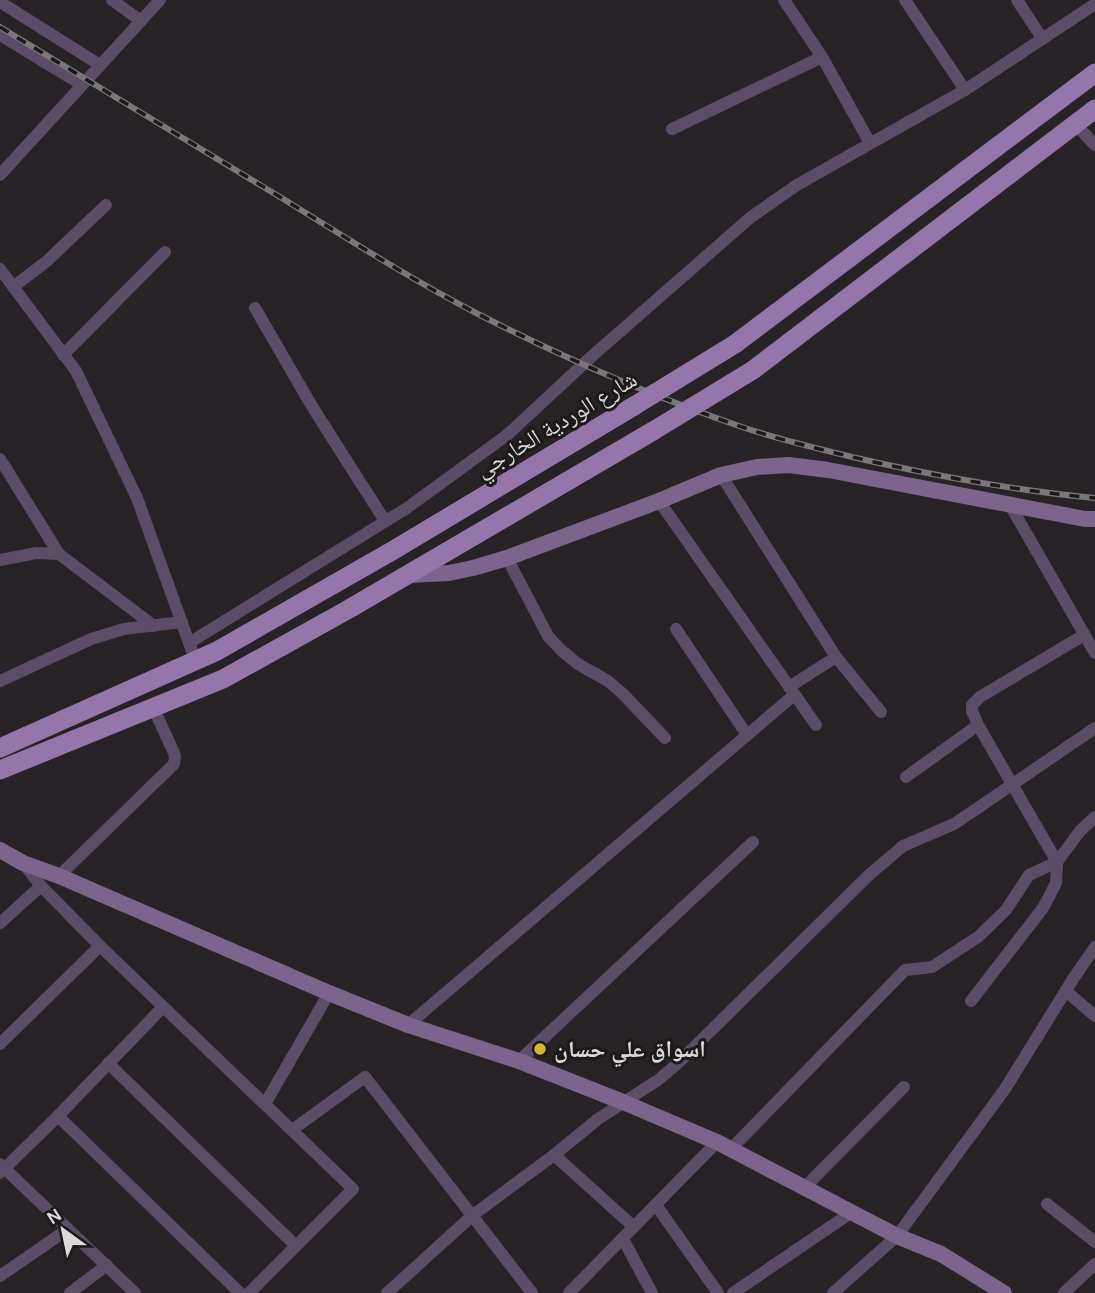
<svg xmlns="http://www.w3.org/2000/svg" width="1095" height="1293" viewBox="0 0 1095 1293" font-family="Karla,'Noto Naskh Arabic',sans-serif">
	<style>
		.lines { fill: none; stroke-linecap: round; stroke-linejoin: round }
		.street { stroke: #5c4d67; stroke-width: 12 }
		.secondary { stroke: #7c648d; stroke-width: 16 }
		.primary { stroke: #9576aa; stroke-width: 19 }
		.rail-casing { stroke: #7a7679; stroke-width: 6 }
		.rail { stroke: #1c191b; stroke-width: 3.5; stroke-dasharray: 10; stroke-linecap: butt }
		.primary-bridge { stroke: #9576aa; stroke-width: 19 }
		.poi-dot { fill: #d4b635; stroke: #1c191b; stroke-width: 2.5 }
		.labels { text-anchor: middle; stroke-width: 6; stroke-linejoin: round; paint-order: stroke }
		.street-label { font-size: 23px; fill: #dbd8da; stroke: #1c191b }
		.poi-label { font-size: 23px; font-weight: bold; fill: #dbd8da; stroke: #1c191b; text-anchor: start }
	</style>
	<rect width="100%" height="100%" fill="#262225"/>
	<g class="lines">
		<g class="street">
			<path d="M 112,0 L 141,21"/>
			<path d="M 784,0 L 822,57 L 870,143"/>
			<path d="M 905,0 L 965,90"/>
			<path d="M 1017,0 L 1042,38"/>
			<path d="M 0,2 L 100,65"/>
			<path d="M 0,35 L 82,85"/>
			<path d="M 1075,124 L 1095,145"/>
			<path d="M 672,129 L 822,57"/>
			<path d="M 0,175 L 160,0"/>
			<path d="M 0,269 L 76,371 L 137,498 L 192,651"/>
			<path d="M 13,287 L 47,261 L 106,205"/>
			<path d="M 255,308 L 313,408 L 385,521"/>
			<path d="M 63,355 L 165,252"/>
			<path d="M 0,459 L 59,554"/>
			<path d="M 721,475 L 836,657 L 881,712"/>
			<path d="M 659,501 L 816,725"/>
			<path d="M 1010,505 L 1095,653"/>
			<path d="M 507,558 L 548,636 L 562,651 L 578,664 L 608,681 L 623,694 L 665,738"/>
			<path d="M 0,560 L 36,553 L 59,554 L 154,626"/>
			<path d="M 676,629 L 747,735"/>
			<path d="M 189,643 L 407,508 L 507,435 L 591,357 L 751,217 L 797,185 L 965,90 L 1095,4"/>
			<path d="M 0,681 L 91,639 L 124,629 L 182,622"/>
			<path d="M 789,687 L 836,657"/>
			<path d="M 906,777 L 978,725"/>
			<path d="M 23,863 L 41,886 L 100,946 L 353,1189 L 249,1293"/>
			<path d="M 59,876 L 174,764 L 175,757 L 174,753 L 153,707"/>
			<path d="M 0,923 L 41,886"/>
			<path d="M 1066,991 L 1095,1016"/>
			<path d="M 971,1001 L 1043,908 L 1056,883 L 1057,862 L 978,725 L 972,711 L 972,705 L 980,697 L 1084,635"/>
			<path d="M 408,1025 L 794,695"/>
			<path d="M 0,1044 L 100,946"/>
			<path d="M 519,1061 L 753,842"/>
			<path d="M 108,1063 L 296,1246"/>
			<path d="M 265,1104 L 329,993"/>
			<path d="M 58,1116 L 240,1293"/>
			<path d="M 292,1130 L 365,1077 L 532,1293"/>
			<path d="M 731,1149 L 905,970 L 932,967 L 978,937 L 1006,910 L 1029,875 L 1057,862 L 1080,831 L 1095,817"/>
			<path d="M 554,1155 L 634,1227"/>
			<path d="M 0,1164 L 135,1293"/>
			<path d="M 0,1173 L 58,1116 L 163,1007"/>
			<path d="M 805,1187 L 904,1087"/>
			<path d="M 1047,1204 L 1095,1242"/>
			<path d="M 656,1205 L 718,1293"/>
			<path d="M 623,1239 L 652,1293"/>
			<path d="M 0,1276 L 68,1229"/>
			<path d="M 70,1293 L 107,1265"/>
			<path d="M 387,1293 L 473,1215 L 554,1155 L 598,1119 L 658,1080 L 676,1065 L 870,874 L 903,846 L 954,824 L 966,816 L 1095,728"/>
			<path d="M 569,1293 L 717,1142"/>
			<path d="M 733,1293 L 852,1212"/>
			<path d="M 833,1293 L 897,1236 L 1005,1089 L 1073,979 L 1095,947"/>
			<path d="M 1064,1293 L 1095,1264"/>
		</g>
		<g class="secondary">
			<path d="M 408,575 L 449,573 L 473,568 L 507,558 L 659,501 L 721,475 L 757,467 L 789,465 L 828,470 L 1085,519 L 1095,519"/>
			<path d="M 0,850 L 23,863 L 59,876 L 329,993 L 408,1025 L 519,1061 L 623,1102 L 717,1142 L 897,1236 L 941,1254 L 1004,1293"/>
		</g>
		<g class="primary">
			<path d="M 735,344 L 1095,73"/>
			<path d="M 753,370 L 1095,109"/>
			<path d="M 0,748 L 217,651 L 392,551 L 634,406"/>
			<path d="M 0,770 L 223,679 L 349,609 L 653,431"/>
		</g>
		<defs>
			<path id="rail" d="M 0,27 C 93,84 187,140 280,197 C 345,237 410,279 478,314 C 564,358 654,397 745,428 C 787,442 831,452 874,462 C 947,478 1020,491 1095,498"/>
		</defs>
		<use href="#rail" class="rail-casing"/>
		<use href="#rail" class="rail"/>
		<g class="primary-bridge">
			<path d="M 634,406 L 735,344"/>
			<path d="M 653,431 L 753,370"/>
		</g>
	</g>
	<circle class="poi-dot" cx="540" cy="1049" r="7"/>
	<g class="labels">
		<g class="street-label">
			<text transform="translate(556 424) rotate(-31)" y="8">شارع الوردية الخارجي</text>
		</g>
		<g class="poi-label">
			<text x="554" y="1057">اسواق علي حسان</text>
		</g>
	</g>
	<g transform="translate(63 1230) rotate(327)" stroke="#1c191b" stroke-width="5" paint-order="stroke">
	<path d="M0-5L12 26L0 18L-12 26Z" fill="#dbd8da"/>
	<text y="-10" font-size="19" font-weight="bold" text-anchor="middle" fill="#dbd8da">N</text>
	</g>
</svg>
